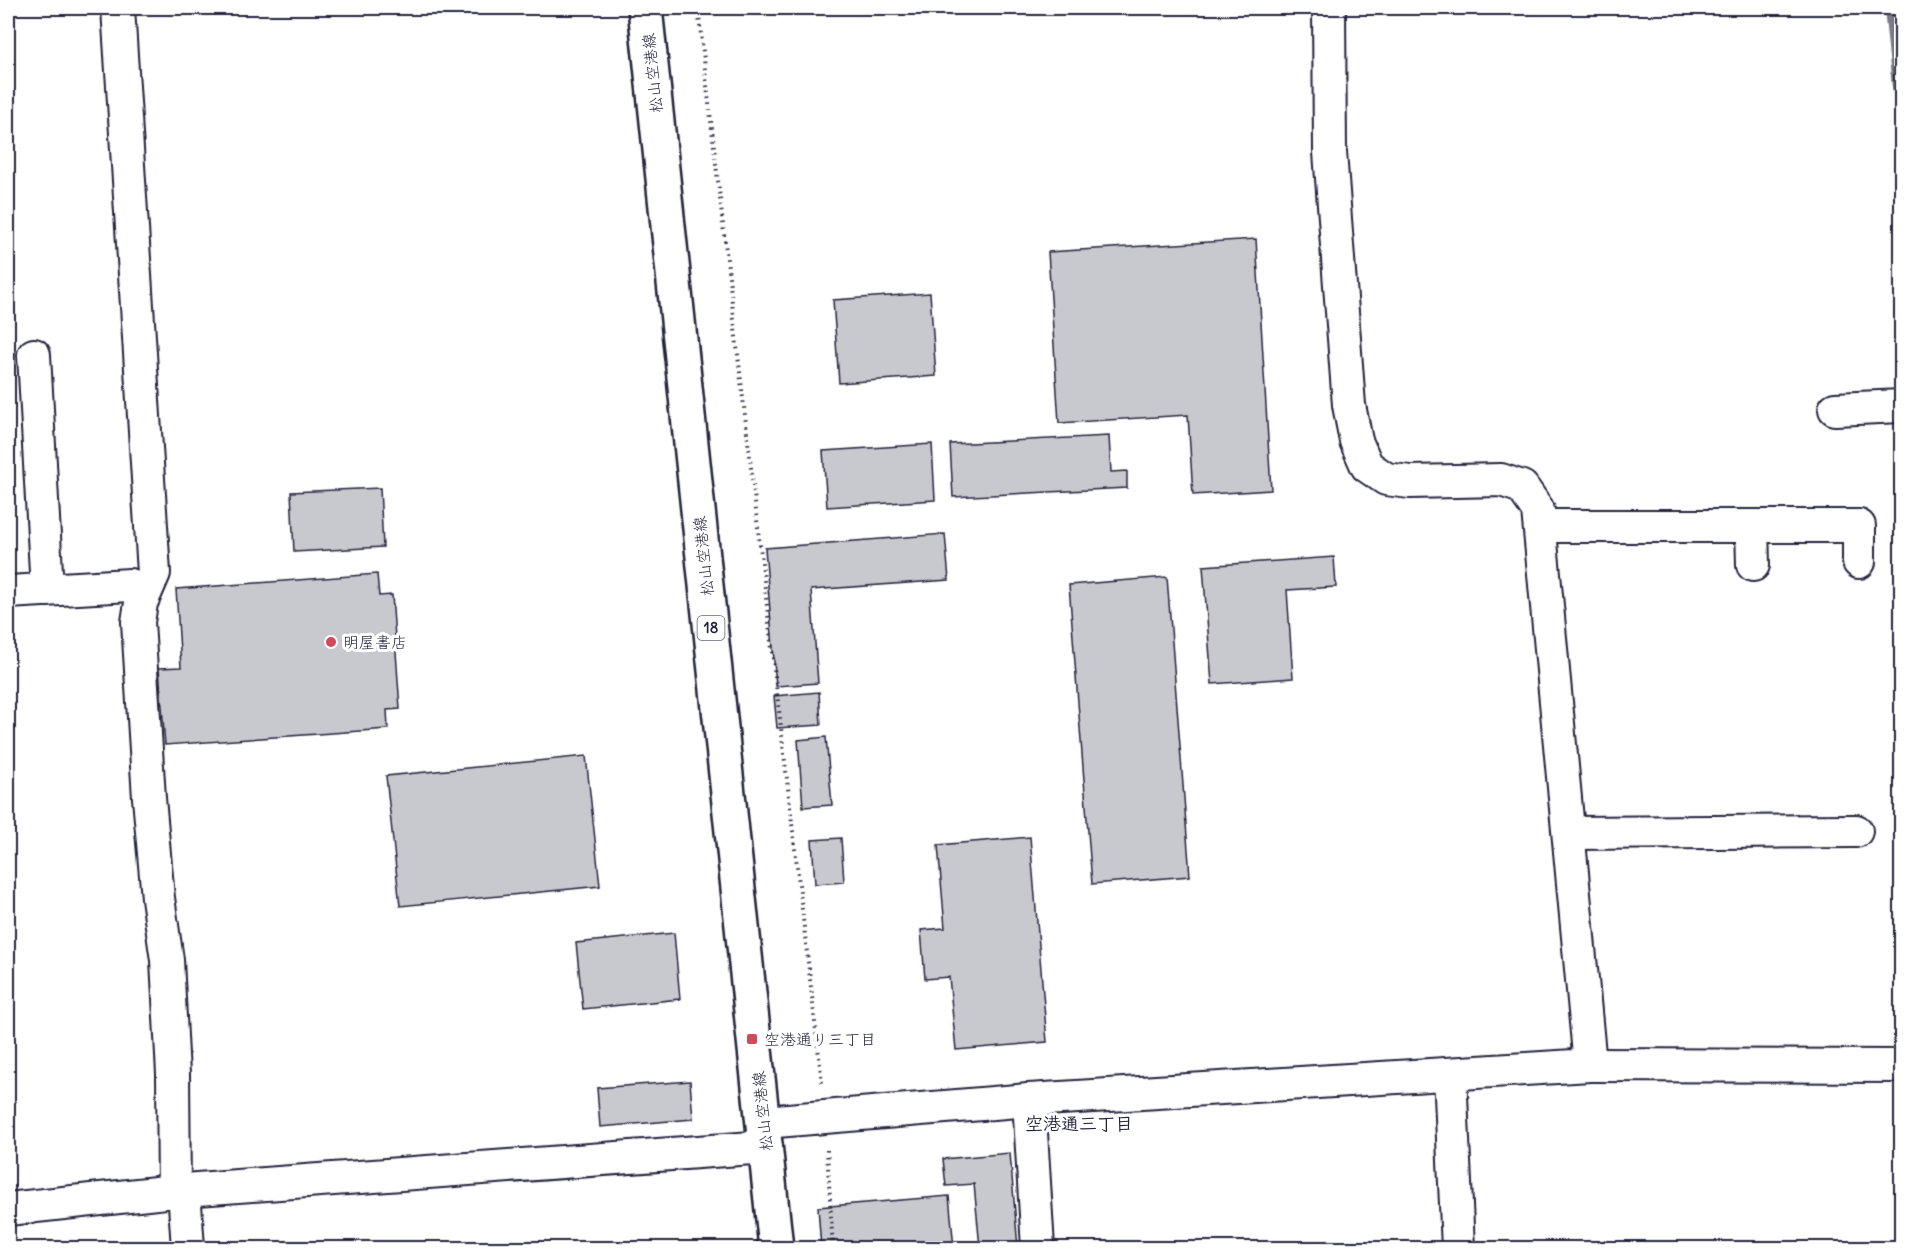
<svg xmlns="http://www.w3.org/2000/svg" width="1909" height="1256" viewBox="0 0 1909 1256" font-family="Delius,'Klee One',sans-serif">
	<style>
		.lines { fill: none; stroke-linecap: round; stroke-linejoin: round }
		.stream { stroke: #7a7a88; stroke-width: 10 }
		.building { fill: #c8c8cf; stroke: #22223b; stroke-width: 1.5 }
		.street-casing { stroke: #22223b; stroke-width: 36 }
		.primary-casing { stroke: #22223b; stroke-width: 38 }
		.path { stroke: #22223b; stroke-width: 4; stroke-dasharray: 1.5 4.5; stroke-linecap: butt }
		.street { stroke: #fff; stroke-width: 32 }
		.primary { stroke: #fff; stroke-width: 33 }
		.poi-dot { fill: #d1495b; stroke: #fff; stroke-width: 2 }
		.labels { text-anchor: middle; stroke-width: 6; stroke-linejoin: round; paint-order: stroke }
		.shield { fill: #fff; stroke: #646476; stroke-width: 1.5 }
		.shield-label { font-size: 15px; font-weight: bold; fill: #22223b }
		.street-label { font-size: 16px; fill: #22223b; stroke: #fff }
		.poi-label { font-size: 16px; fill: #22223b; stroke: #fff; text-anchor: start }
		.neighbourhood-label { font-size: 18px; font-weight: bold; fill: #22223b; stroke: #fff }
	</style>
	<rect width="100%" height="100%" fill="#fff"/>
	<filter id="ink" filterUnits="userSpaceOnUse"><feTurbulence type="fractalNoise" baseFrequency=".0167" numOctaves="2"/><feDisplacementMap in="SourceGraphic" scale="12" xChannelSelector="R" yChannelSelector="G"/><feConvolveMatrix kernelMatrix="1 2 1 2 8 2 1 2 1" color-interpolation-filters="sRGB"/></filter>
	<g filter="url(#ink)">
		<g class="lines">
			<path class="stream" d="M 1889,8 L 1902,137"/>
		</g>
		<g class="building">
			<path d="M 1256,239 L 1271,490 L 1193,495 L 1188,415 L 1059,423 L 1048,252 Z"/>
			<path d="M 930,293 L 936,376 L 839,383 L 833,300 Z"/>
			<path d="M 1109,436 L 1111,472 L 1127,471 L 1127,488 L 953,497 L 950,444 Z"/>
			<path d="M 932,444 L 935,500 L 827,507 L 823,451 Z"/>
			<path d="M 380,488 L 383,547 L 294,552 L 291,492 Z"/>
			<path d="M 945,534 L 949,580 L 811,590 L 818,683 L 776,686 L 765,548 Z"/>
			<path d="M 1334,557 L 1336,587 L 1287,590 L 1293,678 L 1212,684 L 1203,566 Z"/>
			<path d="M 377,574 L 379,596 L 392,595 L 400,709 L 387,710 L 388,729 L 165,745 L 159,668 L 181,667 L 176,589 Z"/>
			<path d="M 1167,577 L 1190,876 L 1092,884 L 1069,585 Z"/>
			<path d="M 819,692 L 821,725 L 777,728 L 774,696 Z"/>
			<path d="M 826,737 L 832,805 L 803,807 L 798,740 Z"/>
			<path d="M 586,756 L 600,886 L 400,906 L 386,776 Z"/>
			<path d="M 1030,837 L 1047,1042 L 956,1050 L 949,977 L 925,979 L 921,930 L 945,928 L 938,845 Z"/>
			<path d="M 841,838 L 844,882 L 815,884 L 812,840 Z"/>
			<path d="M 674,933 L 680,999 L 583,1009 L 576,943 Z"/>
			<path d="M 690,1081 L 693,1119 L 600,1127 L 597,1088 Z"/>
			<path d="M 1010,1153 L 1018,1248 L 980,1248 L 974,1184 L 946,1186 L 943,1159 Z"/>
			<path d="M 949,1196 L 954,1248 L 821,1248 L 818,1207 Z"/>
		</g>
		<g class="lines">
			<defs>
				<g id="street">
					<path d="M 118,8 L 154,573 L 141,603 L 138,622 L 149,798 L 158,898 L 167,960 L 173,1074 L 174,1192"/>
					<path d="M 34,355 L 47,590"/>
					<path d="M 1835,409 L 1902,406"/>
					<path d="M 1540,526 L 1859,526 L 1859,562"/>
					<path d="M 1752,526 L 1753,565"/>
					<path d="M 8,592 L 130,585 L 146,590"/>
					<path d="M 1569,833 L 1856,831"/>
					<path d="M 1590,1065 L 1902,1066"/>
					<path d="M 1450,1074 L 1458,1248"/>
					<path d="M 1029,1100 L 1038,1248"/>
					<path d="M 764,1122 L 1029,1100 L 1590,1065 L 1538,510 L 1522,487 L 1501,480 L 1410,482 L 1386,479 L 1367,466 L 1356,441 L 1349,405 L 1330,152 L 1329,8"/>
					<path d="M 184,1190 L 188,1248"/>
					<path d="M 8,1209 L 184,1190 L 766,1147"/>
				</g>
				<path id="primary" d="M 645,8 L 776,1248"/>
			</defs>
			<use href="#street" class="street-casing"/>
			<use href="#primary" class="primary-casing"/>
			<g class="path">
				<path d="M 698,8 L 822,1083"/>
				<path d="M 827,1150 L 833,1248"/>
			</g>
			<use href="#street" class="street"/>
			<use href="#primary" class="primary"/>
		</g>
	</g>
	<g class="poi-dot">
		<circle cx="331" cy="642" r="6"/>
		<rect x="746" y="1033" width="12" height="12" rx="3"/>
	</g>
	<g class="labels">
		<rect class="shield" x="697.5" y="616" width="27" height="24" rx="4.5"/>
		<g class="shield-label">
			<text x="711" y="633">18</text>
		</g>
		<g class="street-label">
			<text transform="translate(652 73) rotate(-96)" y="6">松山空港線</text>
			<text transform="translate(703 556) rotate(-96)" y="6">松山空港線</text>
			<text transform="translate(762 1111) rotate(-96)" y="6">松山空港線</text>
		</g>
		<g class="poi-label">
			<text x="343" y="648">明屋書店</text>
			<text x="764" y="1045">空港通り三丁目</text>
		</g>
		<g class="neighbourhood-label">
			<text x="1079" y="1130">空港通三丁目</text>
		</g>
	</g>
	<rect width="1909" height="1256" fill="none" stroke="#fff" stroke-width="30"/>
	<rect x="15" y="15" width="1879" height="1226" fill="none" stroke="#22223b" stroke-width="2" filter="url(#ink)"/>
</svg>
